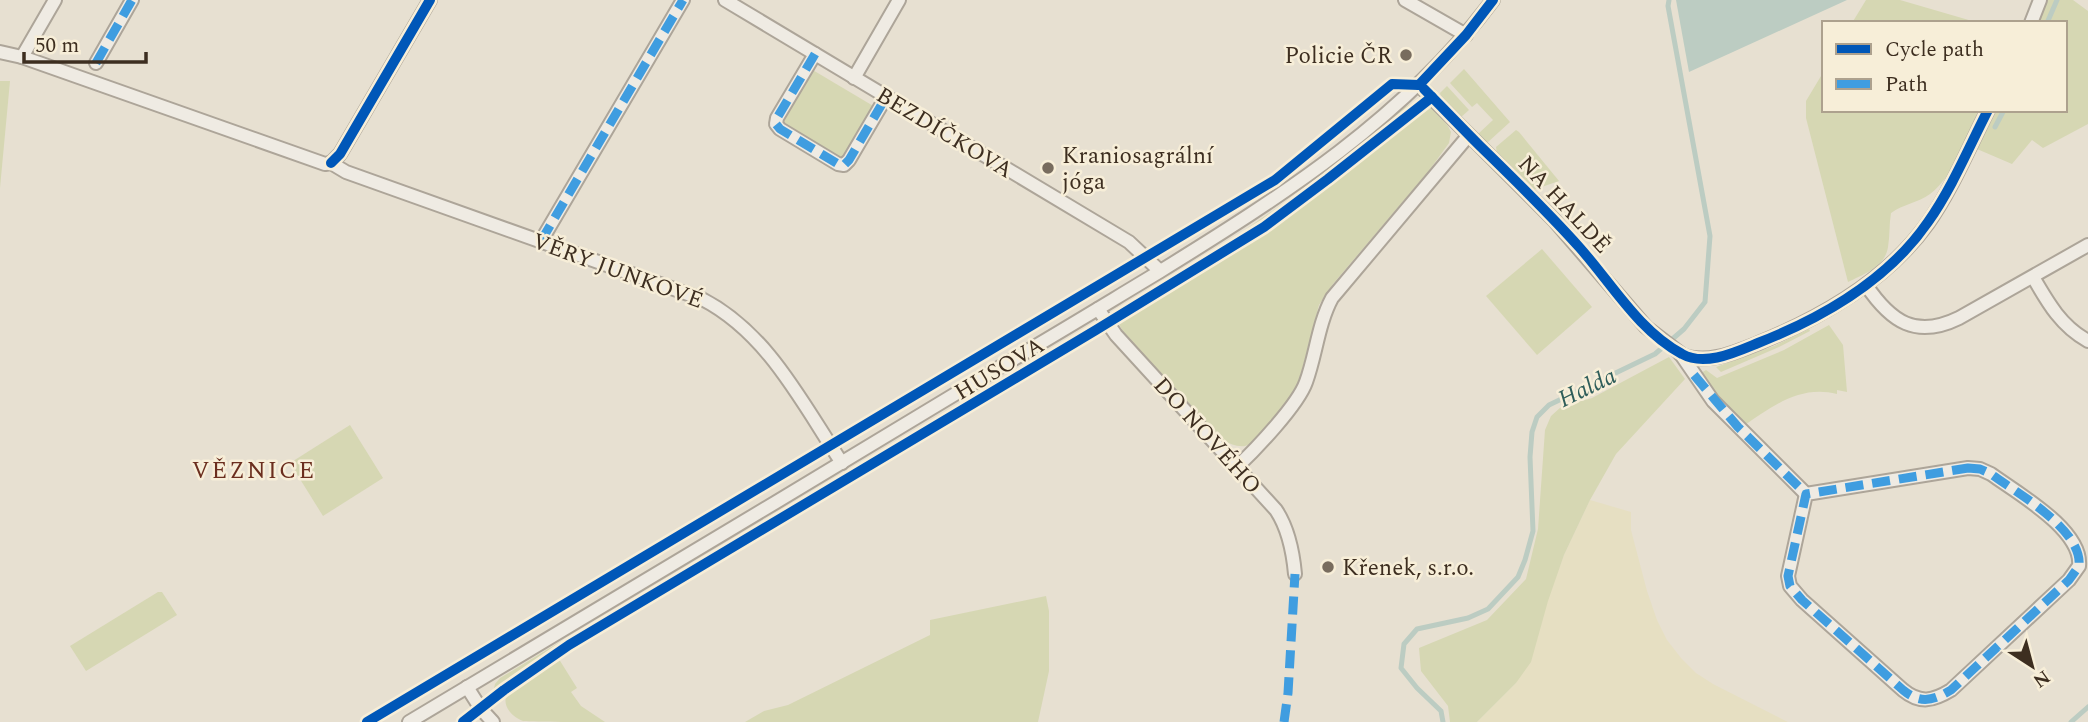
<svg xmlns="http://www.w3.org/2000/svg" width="2088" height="722" viewBox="0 0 2088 722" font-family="Spectral,serif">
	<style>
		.farmland { fill: #e6dfc2 }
		.green { fill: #d6d7b3 }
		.water { fill: #bcccc2 }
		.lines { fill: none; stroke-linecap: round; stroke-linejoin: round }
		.stream { stroke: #bcccc2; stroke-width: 5 }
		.minor-casing { stroke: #ada599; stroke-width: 16 }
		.minor { stroke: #efebe3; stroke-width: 12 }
		.quiet { stroke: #3f9de0; stroke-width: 9; stroke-dasharray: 18 9; stroke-linecap: butt }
		.cycleway-casing { stroke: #f7eed8; stroke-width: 15 }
		.cycleway { stroke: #0057b8; stroke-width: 10 }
		.poi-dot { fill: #786c5e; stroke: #f7eed8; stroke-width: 2.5 }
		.labels { text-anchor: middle; stroke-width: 5; stroke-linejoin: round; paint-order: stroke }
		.poi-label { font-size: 23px; fill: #3d2e20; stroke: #f7eed8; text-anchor: start }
		.street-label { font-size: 23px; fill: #3d2e20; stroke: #f7eed8 }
		.water-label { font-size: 24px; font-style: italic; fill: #2f5d5a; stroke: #f7eed8 }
		.neighbourhood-label { font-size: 24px; letter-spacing: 2px; fill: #6b2e1e; stroke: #f7eed8 }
	</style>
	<rect width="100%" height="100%" fill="#e7e0d1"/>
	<path class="farmland" d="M 1590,500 L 1631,512 L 1631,530 L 1647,591 L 1657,620 L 1667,640 L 1681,658 L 1696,673 L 1713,684 L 1788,722 L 1477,722 L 1516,683 L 1564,555 Z"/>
	<g class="green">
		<path d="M 1866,0 L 1900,0 L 1979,23 L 1852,23 Z"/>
		<path d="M 2048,0 L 2073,0 L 2088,11 L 2088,124 L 2043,148 L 2032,140 L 2012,164 L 1977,149 L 1997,110 L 2065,110 L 2065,23 L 2038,23 Z"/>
		<path d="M 811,69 L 875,107 L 846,157 L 839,157 L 784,124 L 782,120 Z"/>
		<path d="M 1464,69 L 1510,122 L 1488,142 L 1483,141 L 1477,135 L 1493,120 L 1477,103 L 1472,107 L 1450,83 Z"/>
		<path d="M 1824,71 L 1824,110 L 1982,110 C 1968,136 1954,176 1930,194 C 1918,203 1903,204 1891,213 C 1889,224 1890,236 1888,247 C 1885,267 1864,274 1848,282 L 1806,118 L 1806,101 Z"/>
		<path d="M 0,81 L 10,81 L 0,188 Z"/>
		<path d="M 1447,86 L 1469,110 L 1460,118 L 1441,97 L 1440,93 Z"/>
		<path d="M 1420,101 L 1300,196 L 1247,233 L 1245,230 C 1290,199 1335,168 1377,133 C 1387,124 1406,102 1420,101 Z"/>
		<path d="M 1430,105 L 1448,126 L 1451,132 L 1449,143 L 1428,172 L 1333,284 L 1319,305 L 1298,385 L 1294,391 C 1284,404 1260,443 1245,446 C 1237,447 1230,444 1223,440 L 1124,333 L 1117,321 L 1265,230 Z"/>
		<path d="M 1516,130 L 1519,132 L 1559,181 L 1533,190 L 1497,154 L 1496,147 Z"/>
		<path d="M 1542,249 L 1592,307 L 1537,355 L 1486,296 Z"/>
		<path d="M 1829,325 L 1843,345 L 1847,392 L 1837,390 L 1837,394 C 1801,385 1774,405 1745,425 L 1716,393 L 1702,375 L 1701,373 L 1706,370 L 1717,378 L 1784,350 Z"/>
		<path d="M 1809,329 L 1810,331 L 1779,347 L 1721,372 L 1716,367 L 1774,346 Z"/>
		<path d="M 1669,357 L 1685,379 L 1616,454 L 1590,500 L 1564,555 L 1548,601 L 1531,662 L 1516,683 L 1477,722 L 1450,722 L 1448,706 L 1421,671 L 1419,648 L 1487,620 L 1526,579 L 1538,529 L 1545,430 L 1551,416 L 1561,407 L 1592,398 Z"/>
		<path d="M 350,425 L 383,478 L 323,516 L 290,463 Z"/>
		<path d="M 158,592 L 162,592 L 177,615 L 86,671 L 70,646 Z"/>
		<path d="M 1046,596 L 1049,611 L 1049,671 L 1038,722 L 745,722 L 764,711 L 788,705 L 930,635 L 930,620 Z"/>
		<path d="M 563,640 L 565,643 L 493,692 L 495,684 L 500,678 Z"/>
		<path d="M 557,656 L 577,688 L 571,692 L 581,706 L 605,722 C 590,722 534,722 523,721 C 508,715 499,701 511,688 Z"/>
	</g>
	<path class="water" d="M 1676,0 L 1847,0 L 1689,72 Z"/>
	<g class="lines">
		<g class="stream">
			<path d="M 2047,23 L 2057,0"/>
			<path d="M 1995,127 L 2004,110"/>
			<path d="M 1443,722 L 1441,711 L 1417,688 L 1401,668 L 1404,644 L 1417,629 L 1468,618 L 1488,609 L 1518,577 L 1525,560 L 1533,531 L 1530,457 L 1532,432 L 1537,417 L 1549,405 L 1655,354 L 1684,329 L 1705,302 L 1710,236 L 1668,6 L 1669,0"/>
			<path d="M 2071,722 L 2088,707"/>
		</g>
		<defs>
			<g id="minor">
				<path d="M 725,0 L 1129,242 L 1160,271"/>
				<path d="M 1405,0 L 1466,35"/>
				<path d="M 2031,23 L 2040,0"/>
				<path d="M 0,52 L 22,57 L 325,164 L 331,163 L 346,172 L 702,299 C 768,333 802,403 842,463"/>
				<path d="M 815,54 L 777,118 L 776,124 L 780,129 L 838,164 L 844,165 L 849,160 L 886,97"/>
				<path d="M 22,57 L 55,0"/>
				<path d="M 96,63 L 132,0"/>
				<path d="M 854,78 L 899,0"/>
				<path d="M 1419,85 L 1554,220 L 1646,327 L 1680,353 L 1713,401 L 1806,494"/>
				<path d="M 331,163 L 340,154 L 430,0"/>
				<path d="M 541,241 L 683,0"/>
				<path d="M 2033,277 C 2048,303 2061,326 2088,341"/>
				<path d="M 1866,285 C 1891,322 1916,339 1959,318 L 2088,245"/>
				<path d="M 1098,309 L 1116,335 L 1276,510 C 1288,528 1293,552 1295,574"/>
				<path d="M 1680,354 C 1706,366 1736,352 1761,342 C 1824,316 1888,279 1928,223 C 1952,189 1969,147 1988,110"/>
				<path d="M 1237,467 C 1255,450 1298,405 1306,382 C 1316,355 1318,324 1332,298 L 1469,135"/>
				<path d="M 1968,468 L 1980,469 L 1991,474 C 2017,493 2083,530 2079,566 L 2069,580 L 1951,690 C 1933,701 1920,704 1903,690 L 1802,600 L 1790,586 L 1788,576 L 1806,494 Z"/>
				<path d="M 467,687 L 481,709 L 493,722"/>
				<path d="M 409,722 C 605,605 800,488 995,370 C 1050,338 1104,305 1159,272 C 1282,196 1405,118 1493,0"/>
			</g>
		</defs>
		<use href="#minor" class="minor-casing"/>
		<use href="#minor" class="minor"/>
		<g class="quiet">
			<path d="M 815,54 L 777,118 L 776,124 L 780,129 L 838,164 L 844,165 L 849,160 L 886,97"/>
			<path d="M 96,63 L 132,0"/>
			<path d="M 541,241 L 683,0"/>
			<path d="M 1694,375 L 1738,427 L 1806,494"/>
			<path d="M 1968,468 L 1980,469 L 1991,474 C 2017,493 2083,530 2079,566 L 2069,580 L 1951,690 C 1933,701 1920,704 1903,690 L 1802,600 L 1790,586 L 1788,576 L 1806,494 Z"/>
			<path d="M 1284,722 L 1288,693 L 1295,574"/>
		</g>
		<defs>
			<g id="cycleway">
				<path d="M 1419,85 L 1466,35 L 1493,0"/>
				<path d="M 1424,89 C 1443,108 1461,127 1480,146 C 1514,179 1548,212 1580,248 C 1612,284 1639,331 1682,354 C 1705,367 1736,352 1758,343 C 1822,318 1888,280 1928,222 C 1952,188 1969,147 1988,110"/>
				<path d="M 331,163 L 340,154 L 430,0"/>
				<path d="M 367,722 L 1275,180 L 1392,84 L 1419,85"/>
				<path d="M 463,722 L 504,690 L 569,645 L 1096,330 L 1264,227 L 1328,179 L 1432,97"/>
			</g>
		</defs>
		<use href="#cycleway" class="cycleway-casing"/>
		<use href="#cycleway" class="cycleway"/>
	</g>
	<g class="poi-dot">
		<circle cx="1406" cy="55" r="7"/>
		<circle cx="1048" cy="168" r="7"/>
		<circle cx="1328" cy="567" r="7"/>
	</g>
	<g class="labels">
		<g class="poi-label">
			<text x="1392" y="63" text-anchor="end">Policie ČR</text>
			<text x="1062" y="163">Kraniosagrální<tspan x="1062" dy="26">jóga</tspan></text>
			<text x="1342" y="575">Křenek, s.r.o.</text>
		</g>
		<g class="street-label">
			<text transform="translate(945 132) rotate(31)" y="8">BEZDÍČKOVA</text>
			<text transform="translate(1565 204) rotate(47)" y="8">NA HALDĚ</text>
			<text transform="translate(618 270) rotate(20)" y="8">VĚRY JUNKOVÉ</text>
			<text transform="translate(999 368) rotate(-31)" y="8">HUSOVA</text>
			<text transform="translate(1208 435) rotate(48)" y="8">DO NOVÉHO</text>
		</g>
		<g class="water-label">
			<text transform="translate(1587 387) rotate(-26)" y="8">Halda</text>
		</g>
		<g class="neighbourhood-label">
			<text x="254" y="478">VĚZNICE</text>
		</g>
	</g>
	<rect x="1822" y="21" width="245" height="91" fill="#f7eed8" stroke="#ada18e" stroke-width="2"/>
	<rect x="1836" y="44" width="35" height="10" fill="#0057b8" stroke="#ada18e" stroke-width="2"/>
	<text x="1885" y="56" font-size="21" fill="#3d2e20">Cycle path</text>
	<rect x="1836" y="79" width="35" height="10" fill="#3f9de0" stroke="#ada18e" stroke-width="2"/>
	<text x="1885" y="91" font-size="21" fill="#3d2e20">Path</text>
	<g transform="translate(2032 666) rotate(144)" stroke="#f7eed8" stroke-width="5" paint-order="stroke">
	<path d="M0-5L12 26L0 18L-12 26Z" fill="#3d2e20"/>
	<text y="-10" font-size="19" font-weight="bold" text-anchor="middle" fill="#3d2e20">N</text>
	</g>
	<path d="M24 52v10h122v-10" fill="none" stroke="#3d2e20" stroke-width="3.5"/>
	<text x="35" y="52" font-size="21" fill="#3d2e20" stroke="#f7eed8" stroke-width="5" paint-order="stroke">50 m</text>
</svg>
